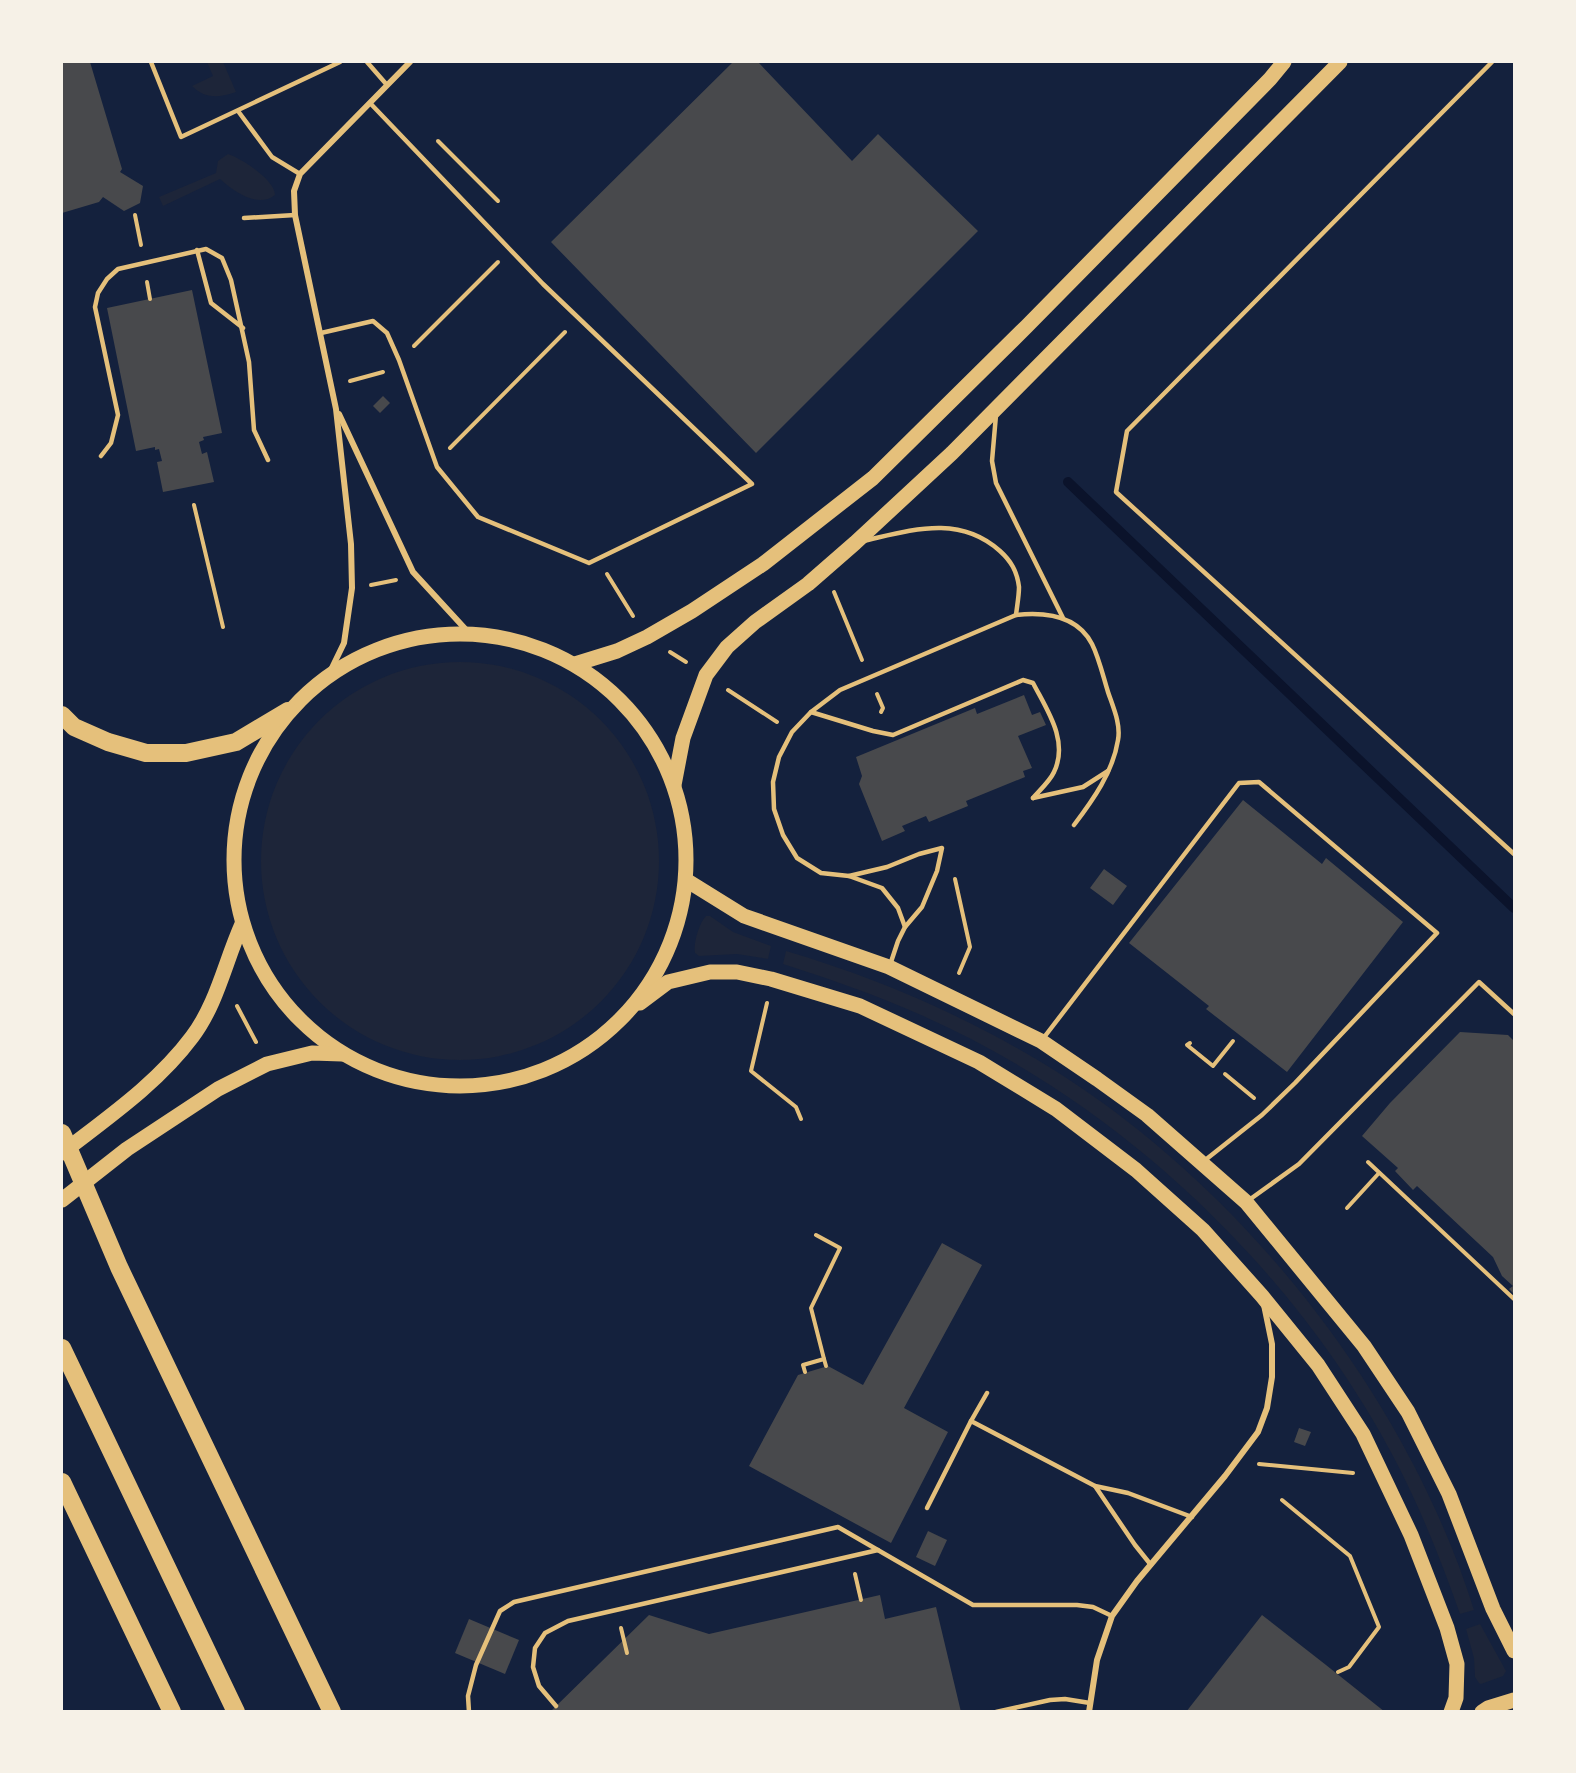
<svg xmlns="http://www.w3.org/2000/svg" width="1576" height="1773" viewBox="0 0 1576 1773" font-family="'Asap Condensed',sans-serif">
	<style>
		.green { fill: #1d2539 }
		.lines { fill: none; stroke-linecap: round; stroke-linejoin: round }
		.stream { stroke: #0b132b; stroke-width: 10 }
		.building { fill: #48494c }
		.path { stroke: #e5c07b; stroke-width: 4 }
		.service { stroke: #e5c07b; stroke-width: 4.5 }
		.minor { stroke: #e5c07b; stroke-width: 6 }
		.primary { stroke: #e5c07b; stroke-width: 15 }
		.motorway { stroke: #e5c07b; stroke-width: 18 }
	</style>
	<rect width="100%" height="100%" fill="#14213d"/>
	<g class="green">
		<path d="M 207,62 L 223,62 L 236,92 C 219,98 205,99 192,86 L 213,76 Z"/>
		<path d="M 228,154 C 241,158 275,180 275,195 C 258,209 233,191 220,179 L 163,206 L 159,197 L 216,173 L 218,161 Z"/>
		<circle cx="460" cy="861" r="199"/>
		<path d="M 706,916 L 710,916 L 733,932 L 771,946 L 768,959 L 737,954 L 699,956 L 695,953 C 693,944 699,923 706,916 Z"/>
		<path d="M 786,951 C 881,979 970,1018 1054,1070 C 1244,1189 1407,1396 1474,1610 L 1460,1614 C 1441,1560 1420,1507 1393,1456 C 1292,1266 1118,1102 921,1015 C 876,995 830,979 783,964 Z"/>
		<path d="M 1480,1624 L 1506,1671 L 1503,1676 L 1481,1684 L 1479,1683 L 1475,1677 L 1474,1658 L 1466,1629 Z"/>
	</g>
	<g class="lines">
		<path class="stream" d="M 1068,482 L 1514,908"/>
	</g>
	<g class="building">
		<path d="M 62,62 L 90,62 L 122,169 L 120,172 L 143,186 L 140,203 L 124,211 L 103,197 L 99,202 L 62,213 Z"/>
		<path d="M 733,62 L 758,62 L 852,161 L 878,134 L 978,231 L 756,453 L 551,242 Z"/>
		<path d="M 192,290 L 222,433 L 203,437 L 204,440 L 199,442 L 202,454 L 207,452 L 214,482 L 163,492 L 157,462 L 162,461 L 159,449 L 155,450 L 155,447 L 136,451 L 107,308 Z"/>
		<path d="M 383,396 L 390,403 L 380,413 L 373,406 Z"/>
		<path d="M 1024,695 L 1032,715 L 1040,712 L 1046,725 L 1018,736 L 1032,768 L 1023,771 L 1025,777 L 966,801 L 968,806 L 929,822 L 926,816 L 902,826 L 905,831 L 882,841 L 859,784 L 862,776 L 856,757 L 975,708 L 977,714 Z"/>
		<path d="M 1243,800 L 1322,864 L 1326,858 L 1403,922 L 1287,1072 L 1206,1009 L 1209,1006 L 1129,943 Z"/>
		<path d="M 1104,869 L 1127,886 L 1113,905 L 1090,888 Z"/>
		<path d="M 1460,1032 L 1508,1035 L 1514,1041 L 1514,1294 L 1509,1289 L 1513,1286 L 1502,1276 L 1493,1257 L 1417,1186 L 1413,1190 L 1395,1171 L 1398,1168 L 1362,1136 L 1390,1103 Z"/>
		<path d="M 942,1243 L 982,1265 L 904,1408 L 948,1432 L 891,1543 L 749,1466 L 798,1375 L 828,1366 L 863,1385 Z"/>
		<path d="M 1299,1428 L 1311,1432 L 1305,1446 L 1294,1442 Z"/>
		<path d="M 928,1531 L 947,1540 L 935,1566 L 916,1557 Z"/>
		<path d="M 880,1595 L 885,1619 L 936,1607 L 961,1712 L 550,1712 L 649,1615 L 709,1634 Z"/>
		<path d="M 1262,1615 L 1326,1665 L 1385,1712 L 1186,1712 Z"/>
		<path d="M 469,1619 L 519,1640 L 505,1674 L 455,1653 Z"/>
	</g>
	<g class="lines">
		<g class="path">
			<path d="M 438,141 L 498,201"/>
			<path d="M 135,215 L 141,245"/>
			<path d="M 147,282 L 150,299"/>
			<path d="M 414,346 L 498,262"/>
			<path d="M 350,381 L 383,372"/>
			<path d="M 450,448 L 565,332"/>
			<path d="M 194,505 L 223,627"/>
			<path d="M 607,574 L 633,616"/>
			<path d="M 371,585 L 396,580"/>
			<path d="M 834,592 L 862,660"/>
			<path d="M 670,652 L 686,662"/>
			<path d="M 728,690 L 777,722"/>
			<path d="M 877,694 L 883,708 L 881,712"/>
			<path d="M 955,879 L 970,947 L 959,973"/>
			<path d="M 767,1003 L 751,1071 L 796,1107 L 801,1119"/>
			<path d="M 237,1006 L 256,1042"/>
			<path d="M 1190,1043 L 1187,1045 L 1213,1066 L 1233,1041"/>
			<path d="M 1225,1074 L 1254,1098"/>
			<path d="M 1368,1162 L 1514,1299"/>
			<path d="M 1347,1208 L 1379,1173"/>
			<path d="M 824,1359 L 826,1366"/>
			<path d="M 805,1372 L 803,1365 L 824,1359 L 811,1308 L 840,1248 L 816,1235"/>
			<path d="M 1259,1464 L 1353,1473"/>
			<path d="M 1282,1500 L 1350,1556 L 1379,1627 L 1349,1667 L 1338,1672"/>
			<path d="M 855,1574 L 861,1600"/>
			<path d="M 621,1628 L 627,1653"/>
		</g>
		<g class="service">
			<path d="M 151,62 L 181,137 L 340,62"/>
			<path d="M 367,62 L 387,85"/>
			<path d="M 1492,62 L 1127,431 L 1116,492 L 1514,854"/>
			<path d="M 238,111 L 272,157 L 300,174"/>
			<path d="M 244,218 L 295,215"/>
			<path d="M 197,250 L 211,303 L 243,328"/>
			<path d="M 321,333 L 373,321 L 387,333 L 399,360 L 437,467 L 478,517 L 589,563 L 752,484 L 543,284 L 370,103"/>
			<path d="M 996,415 L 992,461 L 996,483 L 1063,618"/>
			<path d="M 101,456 L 111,443 L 118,415 L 95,307 L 98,293 L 107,279 L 118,269 L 206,249 L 222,258 L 231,280 L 249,362 L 254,430 L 268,460"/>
			<path d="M 863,541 C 912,530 959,514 1000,551 C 1011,561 1017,571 1019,587 C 1019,596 1017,606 1016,615"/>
			<path d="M 811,712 L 873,731 L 893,735 L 1023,680 L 1033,683 C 1047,710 1069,741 1054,772 C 1050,781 1039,791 1033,798"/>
			<path d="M 1033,798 L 1083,787 L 1108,771"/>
			<path d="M 849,876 L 887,867 L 919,854 L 942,848 L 937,871 L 922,907 L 905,927 L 898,941 L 890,965"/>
			<path d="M 905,927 L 898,908 L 882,888 L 849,876 L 821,873 L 797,858 L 783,835 L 774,809 L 773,782 L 779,757 L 792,732 L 811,712 L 840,690 L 1016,615 C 1044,612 1077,615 1092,644 C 1099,658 1103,676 1108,692 C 1113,707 1121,724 1118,740 C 1113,772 1093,800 1074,825"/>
			<path d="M 1042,1040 L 1239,783 L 1259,782 L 1437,933 L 1295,1083 L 1262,1115 L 1204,1161"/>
			<path d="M 1249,1200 L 1299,1164 L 1479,982 L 1514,1014"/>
			<path d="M 987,1393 L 971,1421 L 1095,1486 L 1128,1493 L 1192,1517"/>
			<path d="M 1095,1486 L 1135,1545 L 1151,1565"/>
			<path d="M 927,1508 L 971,1421"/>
			<path d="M 556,1706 L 539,1686 L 533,1667 L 535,1648 L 545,1633 L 568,1621 L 878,1550"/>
			<path d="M 469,1712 L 468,1696 L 476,1665 L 500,1611 L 514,1602 L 838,1527 L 973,1605 L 1077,1605 L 1093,1607 L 1112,1616"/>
			<path d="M 996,1712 L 1050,1700 L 1065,1699 L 1090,1703"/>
		</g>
		<g class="minor">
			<path d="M 339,414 L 413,572 L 469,633"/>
			<path d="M 329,674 L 344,643 L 352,588 L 351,544 L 336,409 L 295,215 L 294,191 L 300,174 L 410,62"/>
			<path d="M 1089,1712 L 1097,1660 L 1112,1616 L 1137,1581 L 1225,1476 L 1258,1432 L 1267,1408 L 1272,1377 L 1272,1344 L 1264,1305"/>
		</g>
		<g class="primary">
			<circle cx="460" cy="860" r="226"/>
			<path d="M 575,664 L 617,651 L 647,637 L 692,611 L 763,564 L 873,478 L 1027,326 L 1270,79 L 1284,62"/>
			<path d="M 674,785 L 683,738 L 706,675 L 727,647 L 755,622 L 808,584 L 855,543 L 952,453 L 1340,62"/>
			<path d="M 686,880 L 744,916 L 889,967 L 1041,1041 L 1097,1079 L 1147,1115 L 1246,1202 L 1364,1346 L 1408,1412 L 1449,1494 L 1493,1609 L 1514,1651"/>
			<path d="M 640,1003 L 668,982 L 710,972 L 737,972 L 771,979 L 860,1006 L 979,1062 L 1056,1109 L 1136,1170 L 1203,1230 L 1262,1296 L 1318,1365 L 1363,1434 L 1411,1535 L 1447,1628 L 1457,1664 L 1456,1698 L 1451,1712"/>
			<path d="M 62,1153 C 107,1118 157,1084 192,1037 C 217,1004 225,962 242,924"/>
			<path d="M 62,1200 L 127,1149 L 218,1089 L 267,1064 L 312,1053 L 342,1054"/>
			<path d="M 1482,1712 L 1488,1708 L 1514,1700"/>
		</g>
		<g class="motorway">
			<path d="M 62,715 L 74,727 L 108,742 L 146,753 L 186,753 L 236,742 L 288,711"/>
			<path d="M 62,1133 L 119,1267 L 332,1712"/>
			<path d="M 62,1348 L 236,1712"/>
			<path d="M 62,1482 L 172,1712"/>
		</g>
	</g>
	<rect width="1576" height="1773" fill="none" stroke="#f6f1e7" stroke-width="126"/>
</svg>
